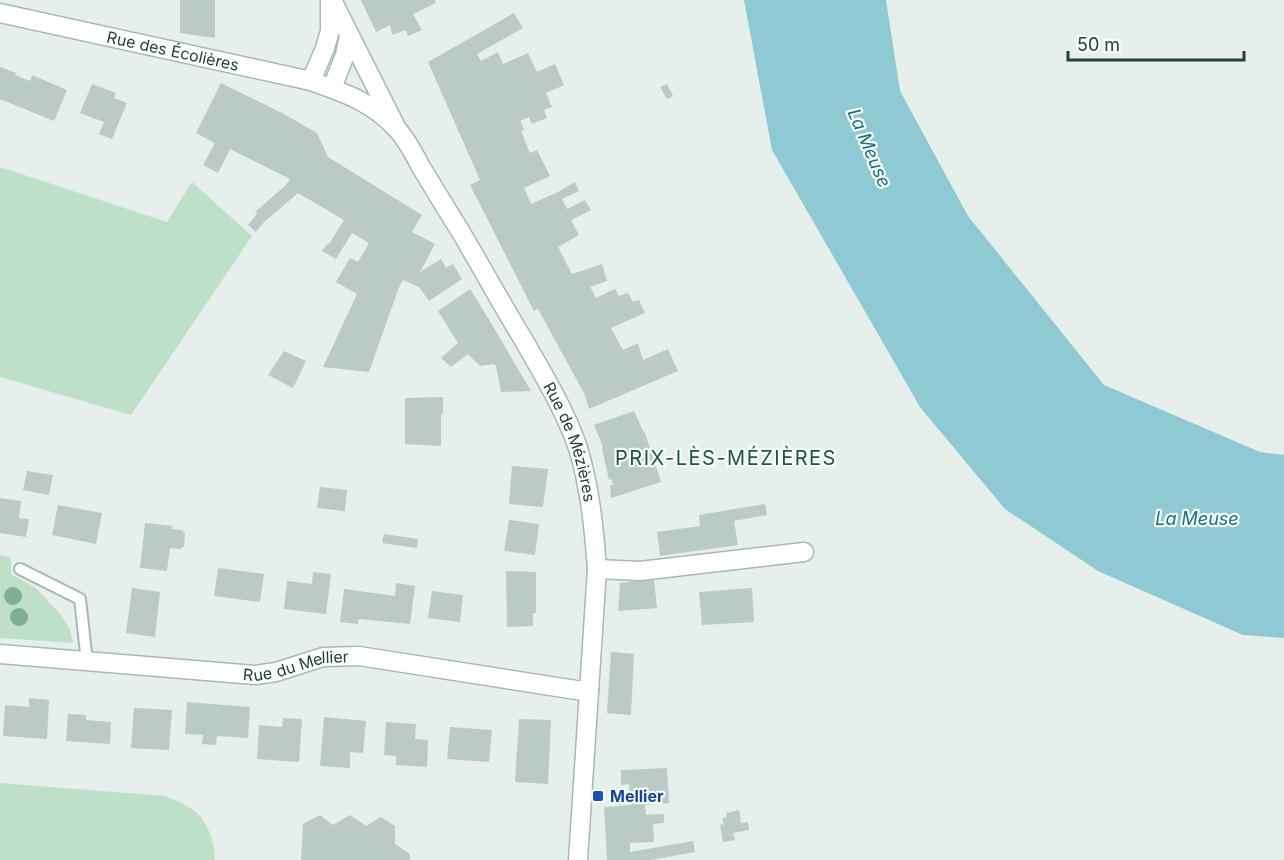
<svg xmlns="http://www.w3.org/2000/svg" width="1284" height="860" viewBox="0 0 1284 860" font-family="Inter,sans-serif">
	<style>
		.green { fill: #bfe0c8 }
		.water { fill: #8ec9d4 }
		.building { fill: #bbcac4 }
		.lines { fill: none; stroke-linecap: round; stroke-linejoin: round }
		.service-casing { stroke: #a8b8b2; stroke-width: 14 }
		.minor-casing { stroke: #a8b8b2; stroke-width: 21 }
		.tertiary-casing { stroke: #a8b8b2; stroke-width: 21 }
		.service { stroke: #fff; stroke-width: 10 }
		.minor { stroke: #fff; stroke-width: 18 }
		.tertiary { stroke: #fff; stroke-width: 18 }
		.tree { fill: #80af93 }
		.transit-dot { fill: #1a4fb4; stroke: #f7fbf9; stroke-width: 2 }
		.labels { text-anchor: middle; stroke-width: 4.5; stroke-linejoin: round; paint-order: stroke }
		.street-label { font-size: 16px; fill: #24423a; stroke: #f7fbf9 }
		.transit-label { font-size: 16px; font-weight: bold; fill: #164399; stroke: #f7fbf9; text-anchor: start }
		.water-label { font-size: 18px; font-style: italic; fill: #1c6f80; stroke: #f7fbf9 }
		.quarter-label { font-size: 20px; letter-spacing: 1.5px; fill: #1f5548; stroke: #f7fbf9 }
	</style>
	<rect width="100%" height="100%" fill="#e6efeb"/>
	<g class="green">
		<path d="M 0,167 L 167,222 L 192,182 L 252,236 L 131,415 L 0,377 Z"/>
		<path d="M 0,555 L 11,557 L 11,574 L 37,589 L 61,615 L 70,630 L 73,643 L 0,638 Z"/>
		<path d="M 0,783 L 165,796 C 175,800 192,807 199,815 C 209,825 215,846 215,860 L 0,860 Z"/>
	</g>
	<path class="water" d="M 744,0 L 886,0 L 900,91 L 968,216 L 1104,385 L 1260,452 L 1284,455 L 1284,638 L 1243,635 L 1098,571 L 1005,509 L 920,407 L 772,150 Z"/>
	<g class="building">
		<path d="M 180,0 L 215,0 L 215,38 L 180,33 Z"/>
		<path d="M 361,0 L 435,0 L 436,3 L 413,14 L 422,30 L 408,36 L 406,30 L 392,35 L 390,25 L 376,32 Z"/>
		<path d="M 514,13 L 523,28 L 477,54 L 481,61 L 498,52 L 503,64 L 528,53 L 537,72 L 555,64 L 564,85 L 546,93 L 552,107 L 544,110 L 547,118 L 532,124 L 529,117 L 520,121 L 524,129 L 521,131 L 530,153 L 537,150 L 550,176 L 524,188 L 531,204 L 558,192 L 575,182 L 579,191 L 562,199 L 567,209 L 585,200 L 591,210 L 571,220 L 579,235 L 558,247 L 572,274 L 602,264 L 607,281 L 590,287 L 596,298 L 615,289 L 619,296 L 628,293 L 633,302 L 639,300 L 645,313 L 611,328 L 623,350 L 638,343 L 643,360 L 668,349 L 678,371 L 589,409 L 585,395 L 538,309 L 534,311 L 470,185 L 480,180 L 428,62 Z"/>
		<path d="M 0,67 L 16,73 L 15,75 L 30,81 L 32,75 L 67,90 L 54,121 L 0,99 Z"/>
		<path d="M 221,83 L 282,113 L 317,133 L 328,157 L 422,215 L 412,232 L 435,244 L 420,272 L 441,259 L 446,268 L 453,264 L 462,279 L 429,301 L 419,287 L 403,280 L 399,287 L 369,372 L 323,367 L 357,294 L 336,282 L 350,258 L 358,262 L 369,243 L 352,233 L 336,259 L 322,251 L 328,243 L 329,244 L 344,220 L 298,193 L 264,222 L 256,232 L 248,225 L 257,214 L 255,212 L 286,185 L 290,179 L 230,149 L 218,173 L 203,165 L 215,143 L 196,133 Z"/>
		<path d="M 92,84 L 116,93 L 114,98 L 127,103 L 112,139 L 99,134 L 104,122 L 80,113 Z"/>
		<path d="M 667,84 L 673,96 L 667,99 L 660,87 Z"/>
		<path d="M 470,289 L 491,323 L 531,391 L 501,392 L 496,366 L 494,364 L 480,366 L 468,354 L 451,367 L 441,358 L 458,343 L 438,311 Z"/>
		<path d="M 284,351 L 306,361 L 293,388 L 268,375 Z"/>
		<path d="M 443,397 L 443,414 L 441,415 L 441,446 L 405,444 L 405,398 Z"/>
		<path d="M 634,411 L 644,433 L 645,433 L 661,482 L 611,498 L 610,485 L 613,485 L 612,479 L 609,480 L 602,448 L 603,447 L 594,425 Z"/>
		<path d="M 512,466 L 548,469 L 543,507 L 509,504 Z"/>
		<path d="M 27,471 L 53,475 L 49,495 L 23,490 Z"/>
		<path d="M 320,487 L 347,490 L 345,511 L 317,508 Z"/>
		<path d="M 0,498 L 21,501 L 19,518 L 29,519 L 26,537 L 0,533 Z"/>
		<path d="M 765,504 L 767,515 L 734,521 L 738,545 L 660,556 L 657,532 L 700,526 L 699,515 Z"/>
		<path d="M 58,505 L 102,513 L 96,544 L 52,535 Z"/>
		<path d="M 509,520 L 539,524 L 535,555 L 504,551 Z"/>
		<path d="M 145,523 L 173,526 L 172,529 L 182,530 L 185,534 L 184,546 L 180,549 L 170,548 L 167,571 L 140,568 Z"/>
		<path d="M 384,534 L 418,539 L 417,548 L 382,543 Z"/>
		<path d="M 218,568 L 264,574 L 260,602 L 214,596 Z"/>
		<path d="M 506,571 L 536,572 L 536,613 L 533,613 L 533,626 L 507,627 Z"/>
		<path d="M 313,572 L 331,574 L 326,614 L 284,609 L 287,581 L 312,584 Z"/>
		<path d="M 654,579 L 657,608 L 618,611 L 620,583 Z"/>
		<path d="M 396,583 L 415,586 L 410,624 L 359,619 L 358,624 L 340,622 L 344,589 L 395,596 Z"/>
		<path d="M 132,588 L 160,592 L 155,637 L 126,633 Z"/>
		<path d="M 752,588 L 754,622 L 702,625 L 699,592 Z"/>
		<path d="M 432,591 L 463,595 L 460,622 L 428,618 Z"/>
		<path d="M 611,652 L 634,654 L 631,715 L 607,713 Z"/>
		<path d="M 29,698 L 49,700 L 47,739 L 3,736 L 5,705 L 29,707 Z"/>
		<path d="M 187,702 L 250,707 L 248,738 L 217,736 L 216,745 L 202,744 L 203,735 L 185,734 Z"/>
		<path d="M 134,708 L 172,710 L 169,750 L 131,748 Z"/>
		<path d="M 68,714 L 86,715 L 86,720 L 111,722 L 110,744 L 66,741 Z"/>
		<path d="M 324,717 L 366,721 L 363,753 L 350,752 L 350,768 L 320,766 Z"/>
		<path d="M 283,718 L 302,719 L 299,762 L 257,759 L 259,725 L 282,727 Z"/>
		<path d="M 519,719 L 551,720 L 548,784 L 515,782 Z"/>
		<path d="M 386,722 L 416,724 L 415,739 L 428,740 L 427,767 L 396,765 L 396,756 L 384,755 Z"/>
		<path d="M 450,727 L 492,730 L 489,762 L 447,759 Z"/>
		<path d="M 667,768 L 669,803 L 645,805 L 646,815 L 664,814 L 664,823 L 653,824 L 654,842 L 630,843 L 630,852 L 693,841 L 695,852 L 651,860 L 607,860 L 604,807 L 631,805 L 629,784 L 621,785 L 621,770 Z"/>
		<path d="M 739,810 L 741,823 L 748,822 L 749,830 L 733,833 L 735,840 L 723,842 L 720,825 L 724,824 L 722,818 L 727,817 L 726,813 Z"/>
		<path d="M 320,815 L 333,825 L 350,815 L 366,826 L 381,817 L 395,826 L 395,844 L 410,854 L 410,860 L 301,860 L 303,824 Z"/>
	</g>
	<g class="lines">
		<defs>
			<path id="service" d="M 20,569 L 80,599 L 87,662"/>
			<g id="minor">
				<path d="M 332,0 L 397,129"/>
				<path d="M 311,81 L 325,48 L 330,31 L 330,0"/>
				<path d="M 332,88 L 345,55 L 349,35"/>
				<path d="M 597,569 L 640,571 L 804,552"/>
				<path id="s1" d="M 0,654 L 255,675 L 276,672 L 323,657 L 359,656 L 589,692"/>
			</g>
			<g id="tertiary">
				<path id="s2" d="M 0,13 L 311,81 C 345,93 372,102 397,129 C 407,140 414,154 421,167 C 434,188 446,209 459,229 C 481,266 501,303 523,339 C 543,374 565,410 578,448 C 590,488 594,528 597,569 L 578,860"/>
			</g>
		</defs>
		<use href="#service" class="service-casing"/>
		<use href="#minor" class="minor-casing"/>
		<use href="#tertiary" class="tertiary-casing"/>
		<use href="#service" class="service"/>
		<use href="#minor" class="minor"/>
		<use href="#tertiary" class="tertiary"/>
	</g>
	<g class="tree">
		<circle cx="13" cy="596" r="9"/>
		<circle cx="19" cy="617" r="9"/>
	</g>
	<rect class="transit-dot" x="592" y="790" width="12" height="12" rx="3"/>
	<g class="labels">
		<g class="street-label">
			<text dy="6" stroke="none"><textPath href="#s2" startOffset="177">Rue des Écolières</textPath></text>
			<text dy="6" stroke="none"><textPath href="#s2" startOffset="777">Rue de Mézières</textPath></text>
			<text dy="6" stroke="none"><textPath href="#s1" startOffset="298">Rue du Mellier</textPath></text>
		</g>
		<g class="transit-label">
			<text x="610" y="802">Mellier</text>
		</g>
		<g class="water-label">
			<text transform="translate(869 148) rotate(67)" y="6">La Meuse</text>
			<text x="1197" y="525">La Meuse</text>
		</g>
		<g class="quarter-label">
			<text x="726" y="465">PRIX-LÈS-MÉZIÈRES</text>
		</g>
	</g>
	<path d="M1068 51v9h176v-9" fill="none" stroke="#24423a" stroke-width="3"/>
	<text x="1077" y="51" font-size="18" fill="#24423a" stroke="#f7fbf9" stroke-width="4.5" paint-order="stroke">50 m</text>
</svg>
